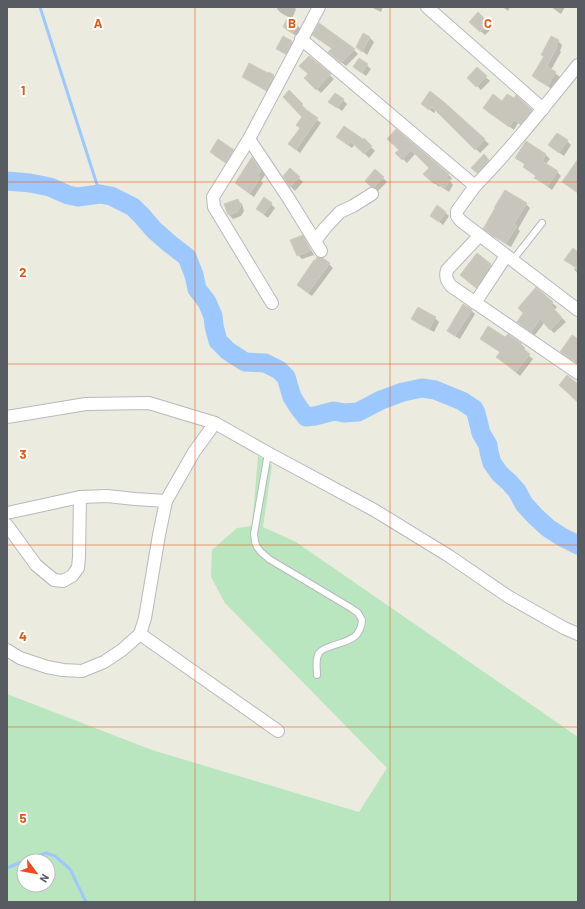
<svg xmlns="http://www.w3.org/2000/svg" width="585" height="909" viewBox="0 0 585 909" font-family="Barlow,sans-serif">
	<style>
		.green { fill: #b9e6bf; fill-rule: evenodd }
		.shadow { fill: #0003 }
		.lines { fill: none; stroke-linecap: round; stroke-linejoin: round }
		.stream { stroke: #9cc8ff; stroke-width: 3 }
		.river { stroke: #9cc8ff; stroke-width: 19 }
		.building { fill: #c7c5bc; stroke: #d1cdbd }
		.lane-casing { stroke: #b7b9bf; stroke-width: 8 }
		.street-casing { stroke: #b7b9bf; stroke-width: 14 }
		.lane { stroke: #fff; stroke-width: 6 }
		.street { stroke: #fff; stroke-width: 12 }
		.grid { fill: none; stroke: #e15910; stroke-width: 1; stroke-opacity: 0.55 }
		.grid-label { font-size: 13px; text-anchor: middle; font-weight: bold; fill: #e15910; stroke: #fff; stroke-width: 4; stroke-linejoin: round; paint-order: stroke }
	</style>
	<rect width="100%" height="100%" fill="#ecebdf"/>
	<path class="green" d="M 258,456 L 272,465 L 263,527 L 296,542 L 578,737 L 578,902 L 7,902 L 7,694 L 152,750 L 359,812 L 387,768 L 225,603 L 211,577 L 212,550 L 237,528 L 252,526 ZM 24,861 L 48,861 L 48,885 L 24,885 Z"/>
	<g class="shadow">
		<path d="M 278,7 L 294,7 L 296,9 L 292,19 L 281,13 L 277,9 Z"/>
		<path d="M 371,7 L 383,7 L 381,12 Z"/>
		<path d="M 503,7 L 510,7 L 508,11 Z"/>
		<path d="M 551,7 L 565,7 L 561,14 Z"/>
		<path d="M 478,14 L 492,28 L 485,35 L 470,22 Z"/>
		<path d="M 288,20 L 297,25 L 301,29 L 297,36 L 288,31 L 284,27 Z"/>
		<path d="M 314,35 L 354,50 L 358,54 L 346,66 L 334,56 L 332,49 L 318,39 Z"/>
		<path d="M 363,35 L 370,38 L 374,42 L 367,55 L 360,49 Z"/>
		<path d="M 283,37 L 292,42 L 296,46 L 290,57 L 281,52 L 277,48 Z"/>
		<path d="M 558,41 L 562,45 L 560,51 L 561,52 L 551,70 L 560,77 L 552,89 L 537,80 L 533,76 L 545,57 L 542,54 Z"/>
		<path d="M 309,57 L 334,79 L 321,93 L 305,78 L 309,74 Z"/>
		<path d="M 360,60 L 371,69 L 366,76 L 354,67 Z"/>
		<path d="M 477,69 L 490,81 L 481,90 L 469,78 Z"/>
		<path d="M 269,73 L 278,80 L 271,94 L 247,80 L 243,76 L 268,74 Z"/>
		<path d="M 289,92 L 306,109 L 305,110 L 321,123 L 300,153 L 294,148 L 301,128 L 304,117 Z"/>
		<path d="M 343,100 L 347,104 L 342,111 L 334,105 Z"/>
		<path d="M 514,100 L 532,110 L 536,114 L 525,128 L 518,123 L 514,130 L 488,112 L 503,102 Z"/>
		<path d="M 443,102 L 489,144 L 480,153 L 436,110 L 434,113 L 422,104 Z"/>
		<path d="M 396,131 L 452,178 L 450,181 L 453,185 L 449,192 L 440,186 L 439,187 L 424,174 L 430,168 L 415,154 L 407,163 L 397,153 L 400,150 Z"/>
		<path d="M 364,140 L 375,151 L 369,158 L 355,144 L 352,148 L 342,141 L 363,141 Z"/>
		<path d="M 567,141 L 571,145 L 564,156 L 554,149 Z"/>
		<path d="M 526,142 L 546,155 L 550,159 L 546,164 L 557,172 L 561,176 L 552,190 L 540,181 L 536,177 L 536,176 L 524,167 L 525,165 L 517,158 Z"/>
		<path d="M 233,151 L 237,155 L 230,166 L 215,156 L 211,152 Z"/>
		<path d="M 484,156 L 493,164 L 481,177 L 472,168 Z"/>
		<path d="M 252,158 L 256,162 L 265,175 L 261,181 L 263,183 L 254,197 L 240,187 L 236,183 Z"/>
		<path d="M 290,170 L 303,182 L 295,191 L 291,187 L 284,176 Z"/>
		<path d="M 376,171 L 387,182 L 378,191 L 376,190 L 366,181 Z"/>
		<path d="M 505,191 L 526,204 L 530,208 L 518,229 L 520,231 L 511,247 L 496,238 L 489,232 L 496,209 Z"/>
		<path d="M 237,200 L 242,204 L 244,211 L 241,216 L 233,219 L 229,215 L 225,204 Z"/>
		<path d="M 271,204 L 275,208 L 268,218 L 257,209 Z"/>
		<path d="M 445,212 L 449,216 L 443,225 L 431,215 Z"/>
		<path d="M 302,237 L 306,241 L 314,255 L 302,259 L 298,255 Z"/>
		<path d="M 477,254 L 495,269 L 481,291 L 465,279 Z"/>
		<path d="M 329,264 L 333,268 L 312,296 L 302,289 Z"/>
		<path d="M 574,268 L 578,270 L 578,274 L 574,269 Z"/>
		<path d="M 536,289 L 557,307 L 554,310 L 566,322 L 554,333 L 544,323 L 535,335 L 522,326 L 518,322 L 524,313 Z"/>
		<path d="M 471,310 L 475,314 L 460,339 L 453,335 L 449,331 Z"/>
		<path d="M 413,318 L 435,318 L 439,322 L 434,332 L 417,323 Z"/>
		<path d="M 505,339 L 521,344 L 525,348 L 523,351 L 533,359 L 520,376 L 502,361 L 501,353 Z"/>
		<path d="M 578,340 L 578,364 L 565,356 L 561,351 Z"/>
		<path d="M 578,386 L 578,403 L 570,395 Z"/>
	</g>
	<g class="lines">
		<g class="stream">
			<path d="M 40,7 L 100,194"/>
			<path d="M 7,868 L 31,858 L 46,853 L 55,856 L 70,869 L 85,900 L 87,902"/>
		</g>
		<path class="river" d="M 7,181 L 30,183 L 50,187 L 68,195 L 78,197 L 100,194 L 111,196 L 133,207 L 142,216 L 154,230 L 170,244 L 187,257 L 194,275 L 197,289 L 207,302 L 213,316 L 214,326 L 218,341 L 228,351 L 245,362 L 265,363 L 279,370 L 286,377 L 292,397 L 299,408 L 306,417 L 315,416 L 334,411 L 344,413 L 358,412 L 381,400 L 403,392 L 422,388 L 435,390 L 462,401 L 474,409 L 476,413 L 481,433 L 488,445 L 489,452 L 492,463 L 500,474 L 509,482 L 517,491 L 524,504 L 535,516 L 548,528 L 562,537 L 578,545"/>
	</g>
	<g class="building">
		<path d="M 478,12 L 489,23 L 480,32 L 469,22 Z"/>
		<path d="M 287,19 L 297,24 L 293,33 L 283,27 Z"/>
		<path d="M 319,23 L 355,49 L 341,63 L 328,52 L 332,48 L 312,35 Z"/>
		<path d="M 363,33 L 370,37 L 362,52 L 356,47 Z"/>
		<path d="M 283,36 L 292,41 L 286,54 L 276,49 Z"/>
		<path d="M 551,36 L 559,40 L 556,46 L 557,47 L 547,66 L 556,72 L 548,86 L 532,76 L 544,56 L 541,55 Z"/>
		<path d="M 309,56 L 331,74 L 316,90 L 304,78 L 308,74 L 299,66 Z"/>
		<path d="M 359,58 L 368,64 L 362,73 L 353,67 Z"/>
		<path d="M 249,63 L 268,73 L 269,72 L 274,75 L 266,90 L 242,77 Z"/>
		<path d="M 477,67 L 487,76 L 476,87 L 467,78 Z"/>
		<path d="M 289,90 L 303,104 L 301,106 L 318,118 L 296,150 L 288,144 L 300,128 L 296,125 L 302,117 L 283,97 Z"/>
		<path d="M 430,91 L 444,102 L 485,139 L 475,150 L 432,107 L 429,110 L 421,104 Z"/>
		<path d="M 335,93 L 344,99 L 337,108 L 328,102 Z"/>
		<path d="M 493,94 L 502,101 L 507,94 L 514,98 L 516,95 L 532,110 L 520,124 L 514,120 L 509,127 L 483,108 Z"/>
		<path d="M 344,126 L 363,139 L 364,138 L 372,146 L 364,154 L 350,141 L 348,145 L 336,137 Z"/>
		<path d="M 396,129 L 449,174 L 446,177 L 450,180 L 444,189 L 436,182 L 434,184 L 423,174 L 429,168 L 411,150 L 402,160 L 395,153 L 399,150 L 387,139 Z"/>
		<path d="M 557,133 L 568,140 L 559,153 L 548,145 Z"/>
		<path d="M 218,139 L 234,150 L 226,163 L 210,152 Z"/>
		<path d="M 526,141 L 546,154 L 542,161 L 558,171 L 548,186 L 534,178 L 536,176 L 523,167 L 525,164 L 515,158 Z"/>
		<path d="M 484,154 L 489,160 L 477,173 L 471,168 Z"/>
		<path d="M 252,157 L 261,171 L 257,176 L 260,178 L 250,193 L 235,183 Z"/>
		<path d="M 578,159 L 578,193 L 562,182 Z"/>
		<path d="M 290,168 L 300,177 L 290,187 L 283,176 Z"/>
		<path d="M 375,169 L 384,177 L 374,187 L 371,187 L 365,181 Z"/>
		<path d="M 505,190 L 527,203 L 514,224 L 517,226 L 506,243 L 491,235 L 483,229 L 495,208 L 494,208 Z"/>
		<path d="M 264,197 L 272,203 L 264,214 L 256,209 Z"/>
		<path d="M 238,199 L 241,206 L 237,212 L 228,215 L 224,204 Z"/>
		<path d="M 437,205 L 446,212 L 439,222 L 430,216 Z"/>
		<path d="M 303,235 L 307,243 L 310,251 L 297,256 L 290,240 Z"/>
		<path d="M 573,248 L 578,252 L 578,269 L 564,260 Z"/>
		<path d="M 477,253 L 491,264 L 476,288 L 460,275 Z"/>
		<path d="M 317,257 L 323,258 L 330,263 L 308,293 L 297,285 L 314,260 L 315,261 Z"/>
		<path d="M 536,287 L 553,302 L 551,305 L 562,318 L 550,330 L 540,319 L 531,332 L 517,322 L 523,313 L 518,308 Z"/>
		<path d="M 463,304 L 472,310 L 455,336 L 447,331 Z"/>
		<path d="M 418,307 L 436,317 L 429,329 L 411,319 Z"/>
		<path d="M 488,326 L 505,337 L 508,334 L 522,344 L 520,346 L 530,354 L 516,372 L 496,357 L 500,352 L 480,339 Z"/>
		<path d="M 572,335 L 578,339 L 578,356 L 574,361 L 560,352 Z"/>
		<path d="M 567,375 L 578,384 L 578,402 L 559,385 Z"/>
	</g>
	<g class="lines">
		<defs>
			<g id="lane">
				<path d="M 512,261 L 542,223"/>
				<path d="M 268,453 L 254,534 L 255,542 L 257,547 L 261,552 L 269,559 L 351,608 L 358,613 L 362,620 C 361,640 345,641 329,647 C 326,648 321,650 319,653 C 315,659 317,668 317,675"/>
			</g>
			<g id="street">
				<path d="M 427,7 L 543,109"/>
				<path d="M 301,39 L 475,186 L 457,211 L 457,216 L 461,221 L 578,310"/>
				<path d="M 249,139 L 289,199 L 321,251"/>
				<path d="M 475,186 C 512,148 545,106 578,65"/>
				<path d="M 479,236 L 447,270 C 445,277 447,281 451,286 L 578,373"/>
				<path d="M 315,241 L 325,228 L 340,212 L 353,206 L 372,194"/>
				<path d="M 272,303 L 214,207 L 213,197 L 249,139 L 319,7"/>
				<path d="M 475,303 L 506,256"/>
				<path d="M 7,417 L 86,404 L 149,403 L 215,423 L 268,453 L 374,510 L 449,556 L 509,597 L 564,628 L 578,634"/>
				<path d="M 7,513 L 80,497 L 107,496 L 135,499 L 166,501"/>
				<path d="M 7,525 L 36,565 L 54,580 L 63,581 L 72,576 L 78,568 L 79,557 L 80,497"/>
				<path d="M 140,634 L 278,731"/>
				<path d="M 7,650 L 20,658 L 47,667 L 63,670 L 82,671 L 104,662 L 122,650 L 140,634 L 145,618 L 159,535 L 166,501 L 194,452 L 215,423"/>
			</g>
		</defs>
		<use href="#lane" class="lane-casing"/>
		<use href="#street" class="street-casing"/>
		<use href="#lane" class="lane"/>
		<use href="#street" class="street"/>
	</g>
	<path class="grid" d="M 195,7 L 195,902M 390,7 L 390,902M 7,182 L 578,182M 7,364 L 578,364M 7,545 L 578,545M 7,727 L 578,727"/>
	<g class="grid-label">
		<text x="98" y="28">A</text>
		<text x="292" y="28">B</text>
		<text x="488" y="28">C</text>
		<text x="23" y="95">1</text>
		<text x="23" y="277">2</text>
		<text x="23" y="459">3</text>
		<text x="23" y="641">4</text>
		<text x="23" y="823">5</text>
	</g>
	<rect width="585" height="909" fill="none" stroke="#585b61" stroke-width="16"/>
	<g transform="translate(36 873) rotate(122)"><circle r="19" fill="#ffffff" stroke="#bcbdc0"/>
	<path d="M0-3L7 15L0 10L-7 15Z" fill="#f3491f"/>
	<text y="-6" font-size="11" font-weight="bold" text-anchor="middle" fill="#585b61">N</text>
	</g>
</svg>
